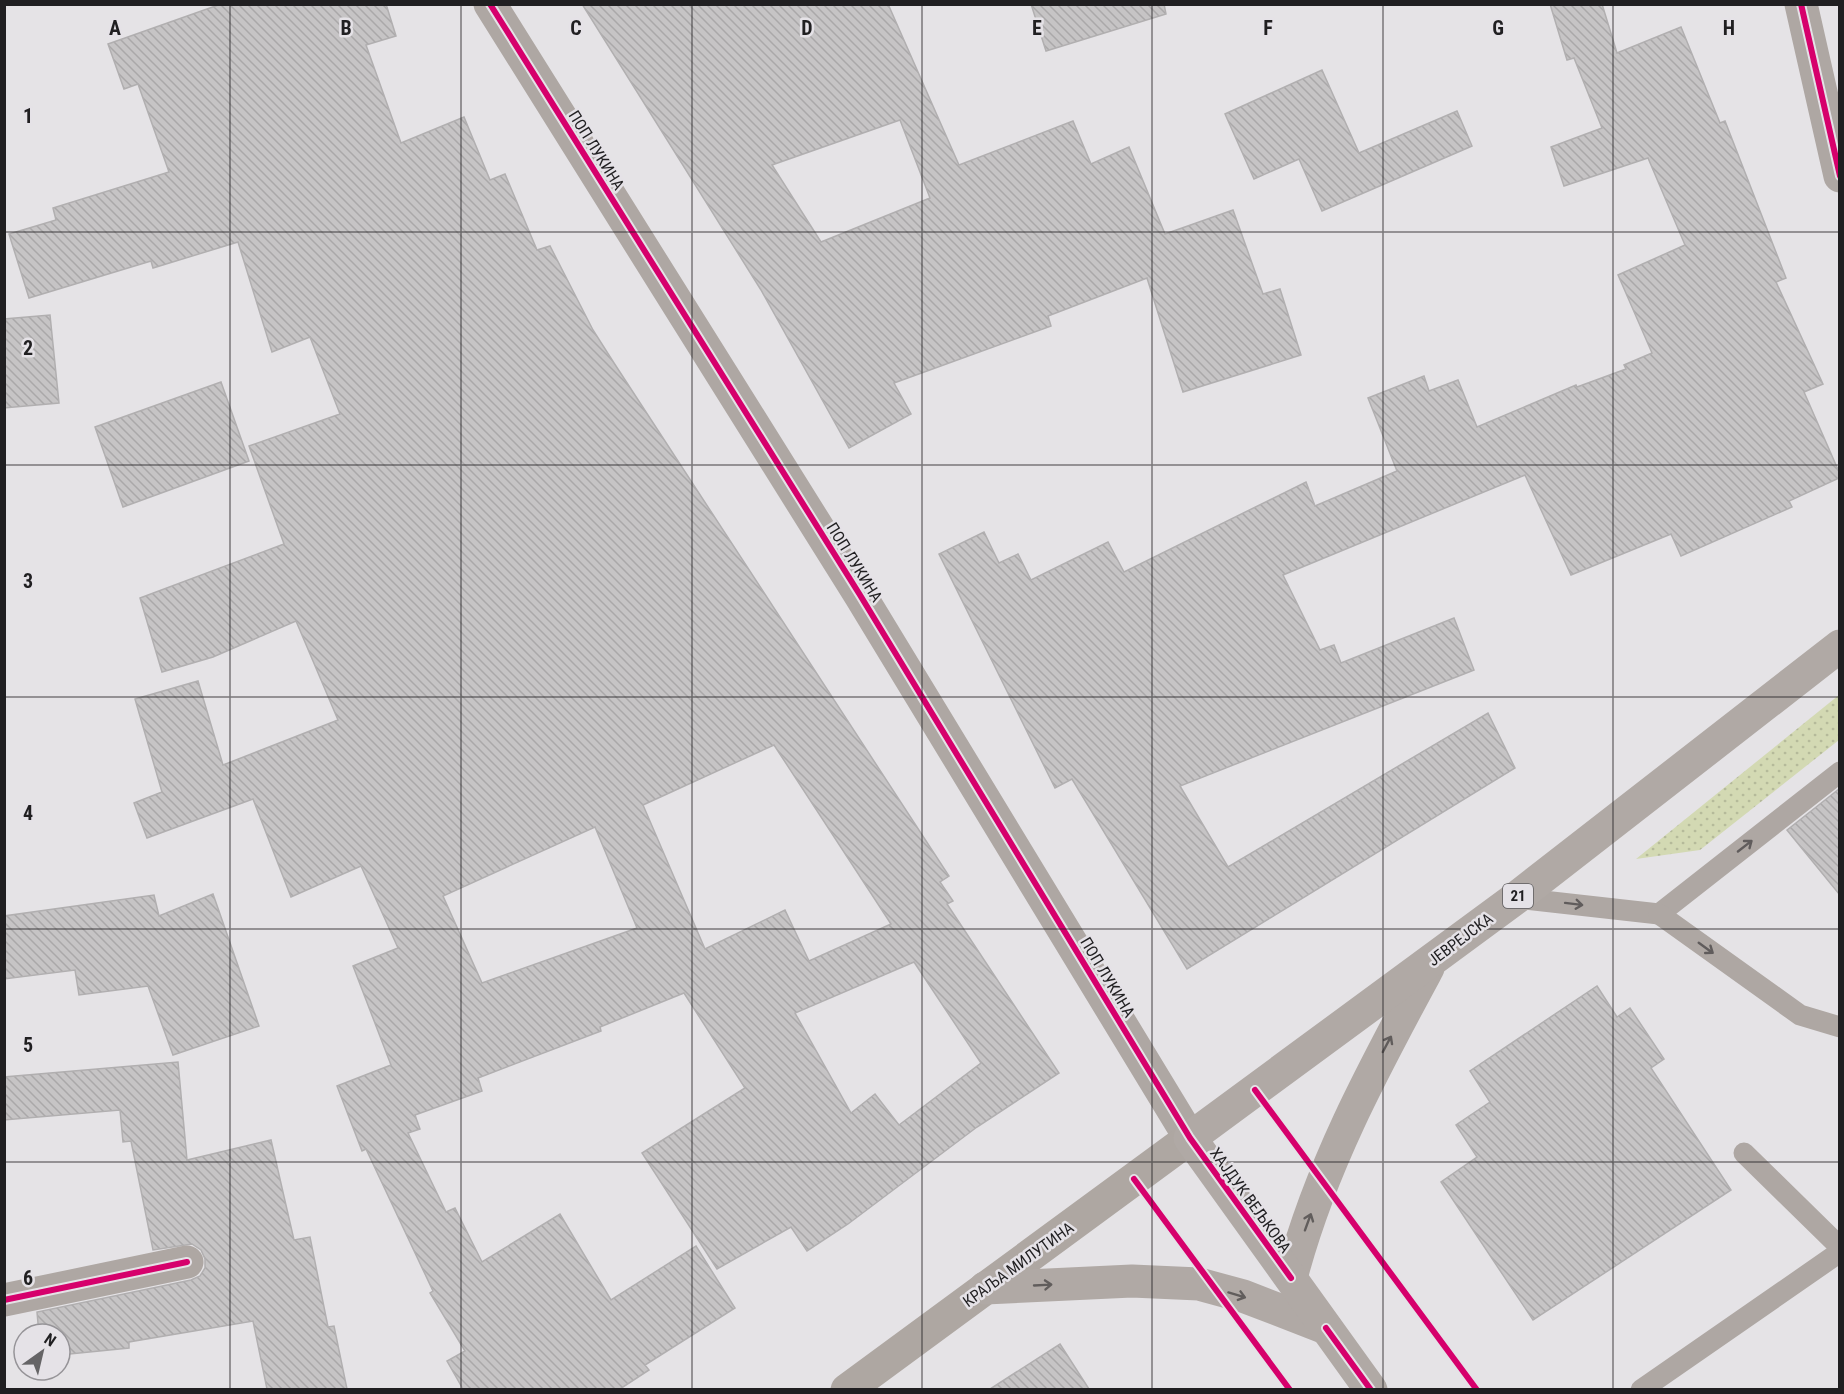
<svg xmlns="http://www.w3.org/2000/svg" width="1844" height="1394" viewBox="0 0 1844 1394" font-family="'Roboto Condensed',sans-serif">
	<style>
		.grass { fill: url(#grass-dots) }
		.building { fill: url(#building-back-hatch); stroke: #b1afb0; stroke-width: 1.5; fill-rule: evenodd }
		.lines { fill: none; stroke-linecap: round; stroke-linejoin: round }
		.service { stroke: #aea7a3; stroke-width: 21 }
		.minor { stroke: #aea7a3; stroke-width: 33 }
		.tertiary { stroke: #aea7a3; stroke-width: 33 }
		.secondary { stroke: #aea7a2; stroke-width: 33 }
		.primary { stroke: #b0a9a5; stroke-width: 33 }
		.cycleway-casing { stroke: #e5e2e7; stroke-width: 10 }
		.cycleway { stroke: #d6006c; stroke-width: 6 }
		.oneway { stroke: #605c5c }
		.oneway2 { stroke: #615d5c }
		.grid { fill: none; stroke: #201f21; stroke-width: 1.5; stroke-opacity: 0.55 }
		.labels { text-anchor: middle; stroke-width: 5; stroke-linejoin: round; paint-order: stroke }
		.shield { fill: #e5e2e7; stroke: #5b5a5c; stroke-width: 1.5 }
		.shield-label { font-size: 15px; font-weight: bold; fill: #201f21 }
		.street-label { font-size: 16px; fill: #201f21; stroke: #e5e2e7 }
		.grid-label { font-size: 20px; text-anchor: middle; font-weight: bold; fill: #201f21; stroke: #e5e2e7; stroke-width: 5; stroke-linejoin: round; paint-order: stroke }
	</style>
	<defs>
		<pattern id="grass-dots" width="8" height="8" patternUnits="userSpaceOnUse" patternTransform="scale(1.5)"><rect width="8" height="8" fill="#d3d9b3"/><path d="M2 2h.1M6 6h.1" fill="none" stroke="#b5ba9a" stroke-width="1.8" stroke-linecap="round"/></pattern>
		<pattern id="building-back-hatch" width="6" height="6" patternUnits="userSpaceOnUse" patternTransform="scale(1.5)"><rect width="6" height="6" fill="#c6c4c5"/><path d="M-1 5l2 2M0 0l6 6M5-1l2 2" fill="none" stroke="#aaa8a9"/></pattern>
	</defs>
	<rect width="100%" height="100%" fill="#e5e3e6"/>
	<path class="grass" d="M 1839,695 L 1839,740 L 1700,850 L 1636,859 Z"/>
	<g class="building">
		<path d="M 221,4 L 386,4 L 396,36 L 366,45 L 401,143 L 464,117 L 490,180 L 505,174 L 537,250 L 550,246 L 593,330 L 614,363 L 949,876 L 940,882 L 953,901 L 947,904 L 1059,1073 L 977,1127 L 848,1224 L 807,1251 L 791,1227 L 717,1269 L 642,1153 L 745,1088 L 684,993 L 600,1027 L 601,1031 L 478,1078 L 482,1091 L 415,1115 L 420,1129 L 408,1133 L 446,1212 L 455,1208 L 482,1262 L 560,1214 L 611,1300 L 696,1246 L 735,1308 L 645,1365 L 649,1370 L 620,1389 L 463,1389 L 447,1361 L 465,1351 L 430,1293 L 433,1291 L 366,1149 L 362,1151 L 337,1086 L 391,1065 L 353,966 L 398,948 L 361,866 L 291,897 L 253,799 L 147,838 L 134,803 L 162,792 L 135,699 L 198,681 L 223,765 L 338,720 L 296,621 L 213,657 L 162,672 L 140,598 L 284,544 L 249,446 L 340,414 L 310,337 L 272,352 L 238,242 L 153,268 L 151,261 L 29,298 L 9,234 L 56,220 L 53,208 L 169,172 L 138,84 L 124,89 L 108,44 ZM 774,745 L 891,924 L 809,961 L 785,910 L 705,949 L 643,805 ZM 595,827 L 637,928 L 482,983 L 443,896 ZM 914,962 L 981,1063 L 899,1125 L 875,1094 L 851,1113 L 795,1013 Z"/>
		<path d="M 582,4 L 888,4 L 959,165 L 1073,121 L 1091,164 L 1129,147 L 1165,234 L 1233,210 L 1263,294 L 1280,289 L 1301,355 L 1183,392 L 1147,278 L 1048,316 L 1051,326 L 894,383 L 911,414 L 849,448 L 761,290 ZM 900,120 L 930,198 L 821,242 L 772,165 Z"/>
		<path d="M 1031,4 L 1164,4 L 1166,14 L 1046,51 Z"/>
		<path d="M 1550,4 L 1602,4 L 1617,53 L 1681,27 L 1720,123 L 1725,121 L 1786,278 L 1776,282 L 1823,384 L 1804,392 L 1839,472 L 1839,478 L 1789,501 L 1792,507 L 1681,556 L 1671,534 L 1571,575 L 1525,475 L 1283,575 L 1320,650 L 1334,645 L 1341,663 L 1454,618 L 1474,670 L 1180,786 L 1228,867 L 1488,713 L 1515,768 L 1187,969 L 1072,779 L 1055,788 L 939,554 L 984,532 L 999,563 L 1018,554 L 1031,580 L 1108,542 L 1124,572 L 1306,482 L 1315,506 L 1397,471 L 1368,398 L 1424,376 L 1429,391 L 1458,380 L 1477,427 L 1576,385 L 1577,387 L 1626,369 L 1624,365 L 1652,353 L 1618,275 L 1685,245 L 1648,158 L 1564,186 L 1551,147 L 1602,128 L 1574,58 L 1567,60 Z"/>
		<path d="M 1322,70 L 1359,153 L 1457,111 L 1472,146 L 1322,211 L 1299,159 L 1254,179 L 1225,114 Z"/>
		<path d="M 50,315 L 59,403 L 4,408 L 4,319 Z"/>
		<path d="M 221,382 L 249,461 L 123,507 L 95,427 Z"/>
		<path d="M 1839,789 L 1839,894 L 1787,830 Z"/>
		<path d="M 213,894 L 259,1026 L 173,1055 L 148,986 L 79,995 L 75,970 L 4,979 L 4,916 L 154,895 L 159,916 Z"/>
		<path d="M 1597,986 L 1617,1017 L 1630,1008 L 1664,1059 L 1651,1068 L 1731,1190 L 1533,1320 L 1441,1182 L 1477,1157 L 1456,1125 L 1490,1102 L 1470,1071 Z"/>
		<path d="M 178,1062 L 187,1160 L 271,1140 L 294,1240 L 310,1237 L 328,1327 L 334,1326 L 347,1389 L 267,1389 L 253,1321 L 129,1342 L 129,1348 L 60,1355 L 60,1334 L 39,1334 L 37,1312 L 191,1280 L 200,1276 L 205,1268 L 205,1259 L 201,1250 L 192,1244 L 153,1250 L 131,1141 L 123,1142 L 120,1110 L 4,1120 L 4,1077 Z"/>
		<path d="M 1060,1344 L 1089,1389 L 990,1389 Z"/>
	</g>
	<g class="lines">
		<g class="service">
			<path d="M 1516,898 L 1659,914 L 1840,772"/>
			<path d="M 1659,914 L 1800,1015 L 1840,1027"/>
			<path d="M 1744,1153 L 1840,1247"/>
			<path d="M 1641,1390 L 1840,1252"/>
		</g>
		<g class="minor">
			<path d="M 1801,4 L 1840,176"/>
			<path d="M 4,1300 L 187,1262"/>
		</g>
		<path class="tertiary" d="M 490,4 L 860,595 L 1190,1138"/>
		<path class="secondary" d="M 847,1390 L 1190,1138"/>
		<g class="primary">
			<path d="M 1291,1278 C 1320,1167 1374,1068 1428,968"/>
			<path d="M 985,1288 L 1132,1281 L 1199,1284 L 1243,1296 L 1326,1328"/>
			<path d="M 1371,1390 L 1190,1138 L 1516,898 L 1840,646"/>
		</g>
		<defs>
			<g id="cycleway">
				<path d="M 490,4 L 860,595 L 1190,1138 L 1291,1278"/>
				<path d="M 1801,4 L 1840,176"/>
				<path d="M 1255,1090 L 1477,1390"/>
				<path d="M 1134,1179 L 1290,1390"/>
				<path d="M 4,1300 L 187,1262"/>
				<path d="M 1326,1328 L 1371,1390"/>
			</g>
		</defs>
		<use href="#cycleway" class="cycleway-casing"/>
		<use href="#cycleway" class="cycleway"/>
	</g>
	<defs><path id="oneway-shaft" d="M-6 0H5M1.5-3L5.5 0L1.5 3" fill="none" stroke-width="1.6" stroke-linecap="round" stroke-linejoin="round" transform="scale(1.5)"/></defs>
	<g class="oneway">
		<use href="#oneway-shaft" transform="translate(1745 846) rotate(-38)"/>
		<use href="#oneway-shaft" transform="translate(1574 904) rotate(7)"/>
		<use href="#oneway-shaft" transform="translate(1706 948) rotate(36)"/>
	</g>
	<g class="oneway2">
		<use href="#oneway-shaft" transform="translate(1387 1044) rotate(-62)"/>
		<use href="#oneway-shaft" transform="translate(1308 1222) rotate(-70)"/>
		<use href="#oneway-shaft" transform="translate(1043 1285) rotate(-3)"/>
		<use href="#oneway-shaft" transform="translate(1237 1295) rotate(17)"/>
	</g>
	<path class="grid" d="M 230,4 L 230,1390M 461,4 L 461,1390M 692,4 L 692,1390M 922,4 L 922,1390M 1152,4 L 1152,1390M 1383,4 L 1383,1390M 1613,4 L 1613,1390M 4,232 L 1840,232M 4,465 L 1840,465M 4,697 L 1840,697M 4,929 L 1840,929M 4,1162 L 1840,1162"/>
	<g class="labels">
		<rect class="shield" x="1503" y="884" width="30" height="24" rx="4.5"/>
		<g class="shield-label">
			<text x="1518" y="901">21</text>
		</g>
		<g class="street-label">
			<text transform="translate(597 150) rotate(58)" y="6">ПОП ЛУКИНА</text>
			<text transform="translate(855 562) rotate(58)" y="6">ПОП ЛУКИНА</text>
			<text transform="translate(1460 939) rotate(-37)" y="6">ЈЕВРЕЈСКА</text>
			<text transform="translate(1108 977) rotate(59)" y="6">ПОП ЛУКИНА</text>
			<text transform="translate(1251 1200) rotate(54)" y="6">ХАЈДУК ВЕЉКОВА</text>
			<text transform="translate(1018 1264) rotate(-36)" y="6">КРАЉА МИЛУТИНА</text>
		</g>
	</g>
	<g class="grid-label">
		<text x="115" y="35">A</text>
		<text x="346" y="35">B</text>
		<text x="576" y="35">C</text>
		<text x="807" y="35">D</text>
		<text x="1037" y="35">E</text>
		<text x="1268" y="35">F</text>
		<text x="1498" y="35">G</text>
		<text x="1729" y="35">H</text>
		<text x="28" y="123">1</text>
		<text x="28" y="355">2</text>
		<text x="28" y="588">3</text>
		<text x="28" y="820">4</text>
		<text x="28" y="1052">5</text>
		<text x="28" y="1285">6</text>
	</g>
	<rect width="1844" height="1394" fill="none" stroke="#201f21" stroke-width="12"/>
	<g transform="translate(42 1352) rotate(34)"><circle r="28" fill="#e5e2e7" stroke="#969498" stroke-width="1.5"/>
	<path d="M0-4.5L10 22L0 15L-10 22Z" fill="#656466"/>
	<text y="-9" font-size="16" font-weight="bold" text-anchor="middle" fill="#201f21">N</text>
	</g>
</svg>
